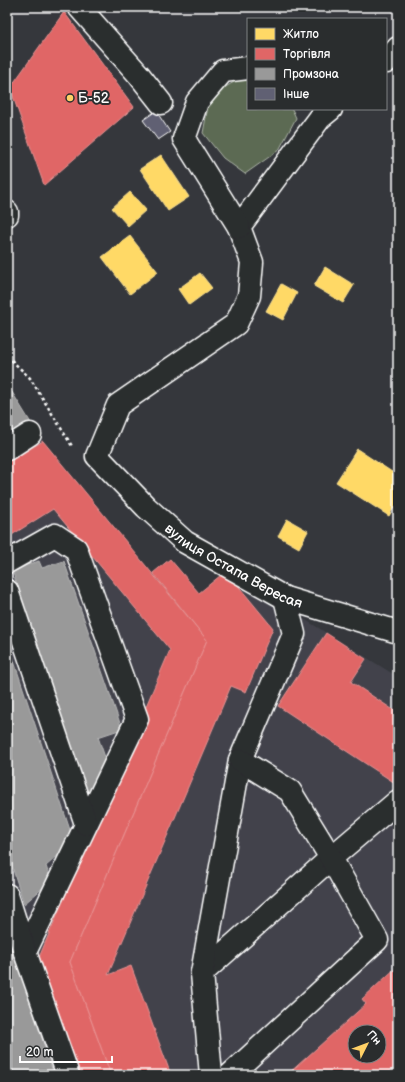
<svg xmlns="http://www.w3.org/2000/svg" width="405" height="1082" viewBox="0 0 405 1082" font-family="'Balsamiq Sans',sans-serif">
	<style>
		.built { fill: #42434c; fill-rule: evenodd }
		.green { fill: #5c6b53; stroke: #aeb5a9 }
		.homes { fill: #ffd966; stroke: #ffe494 }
		.shops { fill: #e06666; stroke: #e99494; fill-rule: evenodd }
		.industry { fill: #999; stroke: #b8b8b8 }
		.building { fill: #606073; stroke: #fff }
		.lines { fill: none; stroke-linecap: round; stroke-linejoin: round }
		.minor-casing { stroke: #fff; stroke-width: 25 }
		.path { stroke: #fff; stroke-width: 2.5; stroke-dasharray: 3 3; stroke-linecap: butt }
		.minor { stroke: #2a2d2e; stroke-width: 22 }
		.poi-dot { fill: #ffd166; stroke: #2a2d2e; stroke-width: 1.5 }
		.labels { text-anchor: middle; stroke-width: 4; stroke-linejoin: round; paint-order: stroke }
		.poi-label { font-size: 14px; fill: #fff; stroke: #2a2d2e; text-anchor: start }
		.street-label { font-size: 14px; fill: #fff; stroke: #2a2d2e }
	</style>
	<rect width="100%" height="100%" fill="#35373c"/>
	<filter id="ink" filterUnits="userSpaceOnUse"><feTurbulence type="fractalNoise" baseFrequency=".025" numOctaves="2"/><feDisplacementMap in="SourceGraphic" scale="8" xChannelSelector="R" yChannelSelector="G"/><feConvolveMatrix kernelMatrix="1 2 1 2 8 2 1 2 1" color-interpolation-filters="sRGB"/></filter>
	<g filter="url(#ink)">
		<path class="built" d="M 7,388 L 12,392 L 43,441 L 152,573 L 170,559 L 199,593 L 226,571 L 398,677 L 398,1075 L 7,1075 ZM 355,1032 L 379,1032 L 379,1056 L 355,1056 Z"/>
		<path class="green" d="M 246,75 L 248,75 L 248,109 L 292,109 L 296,118 L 279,150 L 245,174 L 223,158 L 203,133 L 210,96 Z"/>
		<g class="homes">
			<path d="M 161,155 L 189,197 L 168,211 L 140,169 Z"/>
			<path d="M 130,192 L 146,210 L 128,226 L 112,208 Z"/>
			<path d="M 130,236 L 158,272 L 130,294 L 102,257 Z"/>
			<path d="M 325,267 L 354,285 L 343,303 L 314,286 Z"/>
			<path d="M 200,273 L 212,288 L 189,305 L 178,289 Z"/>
			<path d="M 281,284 L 297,293 L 283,320 L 266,311 Z"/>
			<path d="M 357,449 L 398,476 L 398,501 L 389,516 L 336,482 Z"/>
			<path d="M 287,519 L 308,531 L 299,548 L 278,536 Z"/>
		</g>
		<g class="shops">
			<path d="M 64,12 L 134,107 L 44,185 L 10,88 Z"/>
			<path d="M 43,441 L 207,640 L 70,962 L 111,1075 L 78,1075 L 37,962 L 170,650 L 53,509 L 7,538 L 7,463 Z"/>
			<path d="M 170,559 L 199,593 L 226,571 L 273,628 L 246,692 L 231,686 L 108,975 L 131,966 L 171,1075 L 111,1075 L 70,962 L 207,640 L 153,573 Z"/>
			<path d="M 326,633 L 366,659 L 351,682 L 398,713 L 398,778 L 395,783 L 278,706 Z"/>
			<path d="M 398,966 L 398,1064 L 385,1075 L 287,1075 L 366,1004 L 362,999 ZM 355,1032 L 379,1032 L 379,1056 L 355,1056 Z"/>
		</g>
		<g class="industry">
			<path d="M 7,388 L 12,392 L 31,423 L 7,437 Z"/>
			<path d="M 39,561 L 42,568 L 64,561 L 122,729 L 98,737 L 107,763 L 88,797 L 12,570 Z"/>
			<path d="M 7,640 L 74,842 L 46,866 L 51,881 L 24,904 L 7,851 Z"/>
			<path d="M 7,932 L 54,1075 L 7,1075 Z"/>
		</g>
		<path class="building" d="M 156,111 L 170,132 L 158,140 L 143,120 Z"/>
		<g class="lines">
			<defs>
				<g id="minor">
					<path d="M 79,7 L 139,75 L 161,103"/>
					<path d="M 386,62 L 398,48"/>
					<path id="s1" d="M 331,109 L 320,118 L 239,227 L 252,262 L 249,296 L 236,324 L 118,405 L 97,456 L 146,507 L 185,542 L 285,598 L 398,632"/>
					<path d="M 7,212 L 7,215"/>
					<path d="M 239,227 L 184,139 L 197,102 L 223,71 L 248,68"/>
					<path d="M 7,449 L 30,434"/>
					<path d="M 7,562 L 55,535 L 76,549 L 137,719 L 25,952"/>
					<path d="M 7,591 L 86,824"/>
					<path d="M 7,895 L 25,952 L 68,1075"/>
					<path d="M 202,973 L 331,858 L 398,801"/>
					<path d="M 211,1075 L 202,973 L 240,760 L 294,634 L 285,598"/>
					<path d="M 230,1075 L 377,940 L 331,858 L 290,791 L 240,760"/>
				</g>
			</defs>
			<use href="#minor" class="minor-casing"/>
			<path class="path" d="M 7,356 L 30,378 L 72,446"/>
			<use href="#minor" class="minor"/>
		</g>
	</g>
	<circle class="poi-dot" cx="70" cy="98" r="4"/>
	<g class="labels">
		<g class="poi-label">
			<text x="78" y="103">Б-52</text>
		</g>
		<g class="street-label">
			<text dy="5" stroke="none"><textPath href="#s1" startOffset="628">вулиця Остапа Вересая</textPath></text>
		</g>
	</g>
	<rect width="405" height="1082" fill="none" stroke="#2a2d2e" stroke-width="24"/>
	<rect x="12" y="12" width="381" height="1058" fill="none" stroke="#fff" stroke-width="1.5" filter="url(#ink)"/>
	<rect x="247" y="18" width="140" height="92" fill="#2a2d2e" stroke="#7f8182"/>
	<rect x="255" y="28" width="20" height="12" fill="#ffd966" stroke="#7f8182"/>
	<text x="283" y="38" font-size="12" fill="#ffffff">Житло</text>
	<rect x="255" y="48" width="20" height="12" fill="#e06666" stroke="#7f8182"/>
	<text x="283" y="58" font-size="12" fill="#ffffff">Торгівля</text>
	<rect x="255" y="68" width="20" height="12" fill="#999999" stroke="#7f8182"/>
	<text x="283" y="78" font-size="12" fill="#ffffff">Промзона</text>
	<rect x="255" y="88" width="20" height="12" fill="#606073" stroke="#7f8182"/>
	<text x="283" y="98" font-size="12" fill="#ffffff">Інше</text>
	<g transform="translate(367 1044) rotate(48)"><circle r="19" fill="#2a2d2e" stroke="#7f8182"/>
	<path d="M0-3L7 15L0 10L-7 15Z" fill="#ffd166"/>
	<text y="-6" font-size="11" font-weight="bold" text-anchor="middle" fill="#ffffff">Пн</text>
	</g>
	<path d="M20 1056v6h92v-6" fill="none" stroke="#ffffff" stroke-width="2"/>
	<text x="26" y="1056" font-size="12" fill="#ffffff" stroke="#2a2d2e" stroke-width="3" paint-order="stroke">20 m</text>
</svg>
